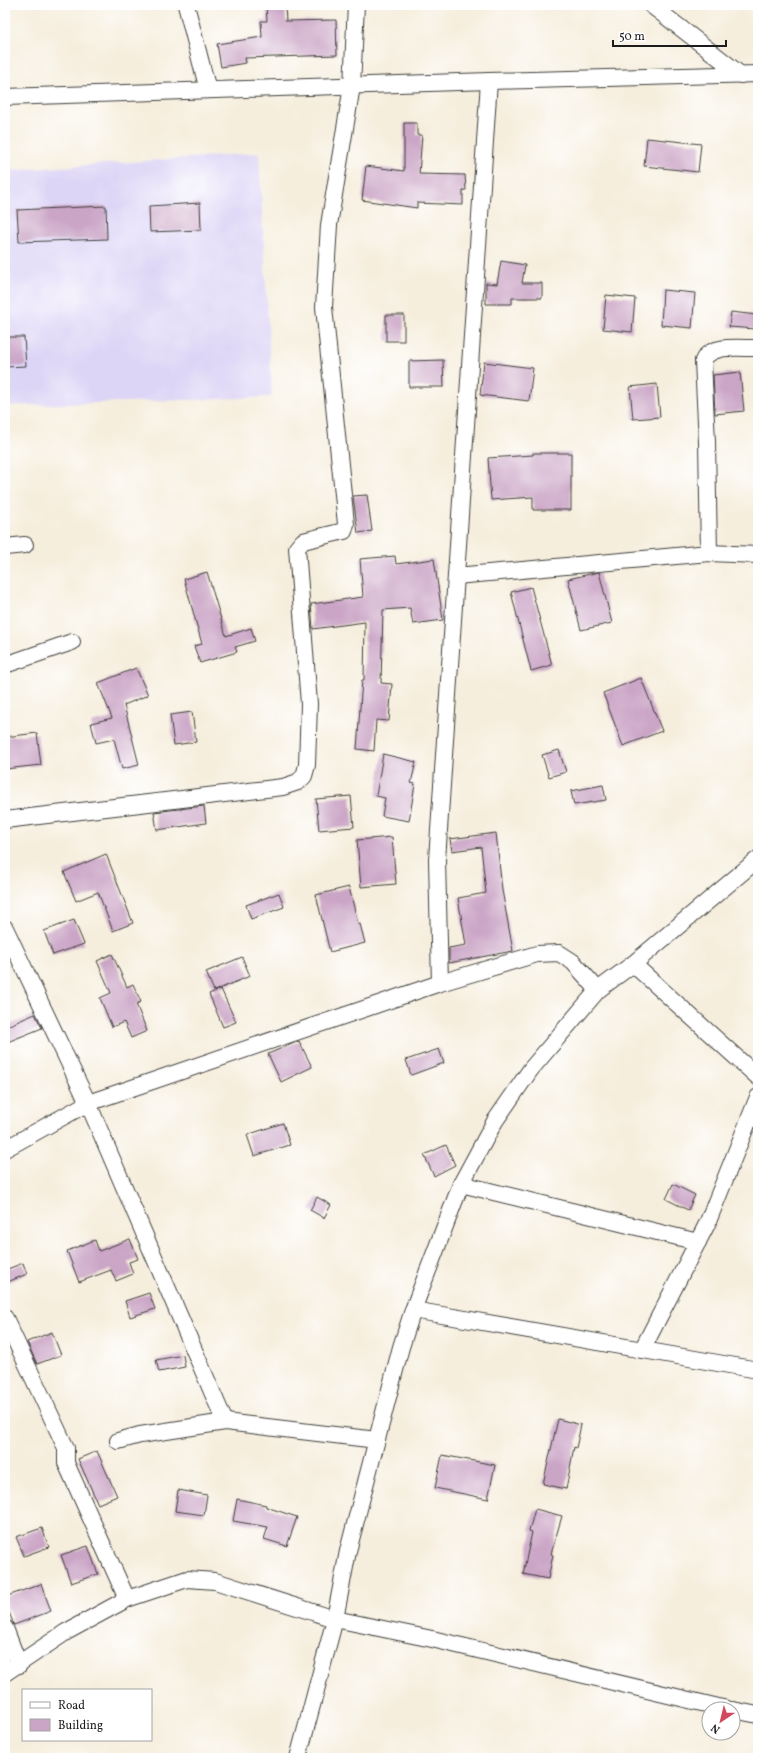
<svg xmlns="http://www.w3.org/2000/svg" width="763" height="1763" viewBox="0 0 763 1763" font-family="Vollkorn,serif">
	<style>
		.built { fill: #ddd5f6 }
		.building { fill: #cba5c6 }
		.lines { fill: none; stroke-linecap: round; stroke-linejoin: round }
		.minor-casing { stroke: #3d3c39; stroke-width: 18 }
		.minor { stroke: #fff; stroke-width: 16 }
	</style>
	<rect width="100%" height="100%" fill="#fff"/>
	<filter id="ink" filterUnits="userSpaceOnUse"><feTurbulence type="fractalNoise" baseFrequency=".025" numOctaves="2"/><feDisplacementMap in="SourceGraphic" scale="8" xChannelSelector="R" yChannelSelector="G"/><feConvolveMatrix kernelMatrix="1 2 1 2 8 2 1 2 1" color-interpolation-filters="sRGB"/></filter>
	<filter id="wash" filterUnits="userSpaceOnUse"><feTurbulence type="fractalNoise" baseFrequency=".012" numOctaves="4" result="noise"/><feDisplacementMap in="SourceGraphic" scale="16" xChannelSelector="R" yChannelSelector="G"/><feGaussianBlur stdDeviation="0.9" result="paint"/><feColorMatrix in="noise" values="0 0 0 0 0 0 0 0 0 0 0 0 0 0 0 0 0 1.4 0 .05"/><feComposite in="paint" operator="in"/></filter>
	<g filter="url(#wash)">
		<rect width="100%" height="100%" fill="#f6eedd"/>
		<path class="built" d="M 259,153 L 272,397 L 5,406 L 5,171 Z"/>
		<g id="blocks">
			<g class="building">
				<path d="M 266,5 L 285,5 L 286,21 L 336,20 L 337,55 L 245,58 L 246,63 L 221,67 L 217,44 L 262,37 L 261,21 L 267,21 Z"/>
				<path d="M 404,123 L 417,123 L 417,135 L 422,135 L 419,174 L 465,175 L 466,190 L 463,190 L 463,205 L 417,203 L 417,208 L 362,200 L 366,166 L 404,171 Z"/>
				<path d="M 647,138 L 701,144 L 698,172 L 644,166 Z"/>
				<path d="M 200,203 L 201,230 L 150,232 L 149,206 Z"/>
				<path d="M 106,206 L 107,239 L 19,242 L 17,210 Z"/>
				<path d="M 501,261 L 525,265 L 522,283 L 542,283 L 542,298 L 512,298 L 512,304 L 486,304 L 486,283 L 497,284 Z"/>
				<path d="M 663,290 L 695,293 L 692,328 L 661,325 Z"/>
				<path d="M 606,295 L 635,298 L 632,332 L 603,329 Z"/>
				<path d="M 731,312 L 757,315 L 756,329 L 729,327 Z"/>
				<rect x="386" y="315" width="18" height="26"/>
				<path d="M 5,337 L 24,337 L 26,366 L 6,367 Z"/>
				<path d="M 443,360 L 444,387 L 409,387 L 409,361 Z"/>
				<path d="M 484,362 L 533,368 L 529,401 L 480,395 Z"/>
				<path d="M 740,372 L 744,411 L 715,414 L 713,375 Z"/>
				<path d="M 657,384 L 660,417 L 633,419 L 630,387 Z"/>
				<path d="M 533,453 L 571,453 L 571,510 L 533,510 L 533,497 L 491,500 L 488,458 L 533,455 Z"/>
				<path d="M 367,495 L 372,531 L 358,533 L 353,496 Z"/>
				<path d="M 395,556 L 396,564 L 434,559 L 443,620 L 413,624 L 410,608 L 383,610 L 381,683 L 392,684 L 389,721 L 376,720 L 374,751 L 357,749 L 362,680 L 364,680 L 365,622 L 313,629 L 311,604 L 363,597 L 360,559 Z"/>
				<path d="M 207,572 L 226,636 L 251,628 L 255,641 L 235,647 L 237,652 L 200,663 L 194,646 L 202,644 L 184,579 Z"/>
				<path d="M 599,572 L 612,623 L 581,630 L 568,579 Z"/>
				<path d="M 531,587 L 552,665 L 531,671 L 511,592 Z"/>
				<path d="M 136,668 L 148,695 L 124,705 L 139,765 L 122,769 L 114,739 L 96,743 L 91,723 L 112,718 L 98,683 Z"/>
				<path d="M 641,678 L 662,731 L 623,746 L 603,693 Z"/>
				<path d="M 192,712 L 196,742 L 174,745 L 170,715 Z"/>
				<path d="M 37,733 L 41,765 L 5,769 L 5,737 Z"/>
				<path d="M 559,750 L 566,772 L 549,777 L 542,755 Z"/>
				<path d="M 383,754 L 416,762 L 411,783 L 415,784 L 409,821 L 382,816 L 385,798 L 376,796 Z"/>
				<path d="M 603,785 L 606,800 L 574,805 L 571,791 Z"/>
				<path d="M 351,796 L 354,827 L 319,830 L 316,799 Z"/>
				<path d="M 204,806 L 206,823 L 157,830 L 154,812 Z"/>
				<path d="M 496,833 L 502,890 L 513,951 L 449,963 L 449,948 L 466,945 L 458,898 L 486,893 L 481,847 L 452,851 L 450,839 Z"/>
				<path d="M 392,837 L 396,884 L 361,887 L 357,840 Z"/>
				<path d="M 106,854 L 133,923 L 113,931 L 98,892 L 76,901 L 64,872 Z"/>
				<path d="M 349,887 L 358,924 L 360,924 L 365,943 L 330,952 L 316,895 Z"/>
				<path d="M 279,893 L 284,907 L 251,919 L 246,905 Z"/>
				<path d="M 74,920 L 84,944 L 53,955 L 44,931 Z"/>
				<path d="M 112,954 L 127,987 L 133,984 L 141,1002 L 136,1004 L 147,1031 L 131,1038 L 124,1022 L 112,1027 L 100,998 L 111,993 L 97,961 Z"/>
				<path d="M 242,957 L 250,976 L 214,991 L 206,972 Z"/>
				<path d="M 221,989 L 236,1022 L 223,1027 L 209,994 Z"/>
				<path d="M 35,1014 L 42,1028 L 5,1043 L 5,1027 Z"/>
				<path d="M 299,1041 L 312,1067 L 281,1082 L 268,1054 Z"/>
				<path d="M 439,1049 L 444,1063 L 411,1075 L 406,1060 Z"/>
				<path d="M 283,1123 L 290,1145 L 254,1156 L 247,1135 Z"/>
				<path d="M 446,1145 L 455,1165 L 434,1176 L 424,1155 Z"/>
				<path d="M 673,1184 L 695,1195 L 688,1210 L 666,1199 Z"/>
				<path d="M 317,1197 L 331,1205 L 324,1218 L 310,1210 Z"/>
				<path d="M 130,1239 L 138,1259 L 129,1262 L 133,1274 L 116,1281 L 111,1270 L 79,1282 L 67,1251 L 95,1240 L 99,1251 Z"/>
				<path d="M 23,1263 L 27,1274 L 5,1283 L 5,1270 Z"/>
				<path d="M 149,1293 L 155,1309 L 130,1317 L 125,1301 Z"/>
				<path d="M 52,1332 L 61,1355 L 37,1364 L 27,1342 Z"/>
				<path d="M 183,1355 L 185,1367 L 159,1372 L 156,1360 Z"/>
				<path d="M 558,1419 L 581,1425 L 576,1448 L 574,1447 L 566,1489 L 543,1484 Z"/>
				<path d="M 97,1451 L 117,1496 L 98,1504 L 78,1459 Z"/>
				<path d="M 442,1455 L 495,1465 L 488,1499 L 435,1488 Z"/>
				<path d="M 178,1490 L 207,1495 L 204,1515 L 175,1511 Z"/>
				<path d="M 237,1499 L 266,1505 L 266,1507 L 297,1517 L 287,1546 L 264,1539 L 268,1527 L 233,1521 Z"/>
				<path d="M 535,1509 L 562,1516 L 551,1554 L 553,1555 L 548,1579 L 523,1574 L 532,1532 L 529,1531 Z"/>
				<path d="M 42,1528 L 49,1547 L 24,1556 L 16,1537 Z"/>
				<path d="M 88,1546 L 98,1574 L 71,1583 L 61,1555 Z"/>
				<path d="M 41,1584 L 51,1611 L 14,1625 L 5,1602 L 5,1597 Z"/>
			</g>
		</g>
	</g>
	<g filter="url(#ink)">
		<use href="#blocks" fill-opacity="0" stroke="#3d3c39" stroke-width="1"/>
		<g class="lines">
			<defs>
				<g id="minor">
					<path d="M 186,5 L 208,90"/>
					<path d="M 651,5 L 741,75"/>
					<path d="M 5,97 L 489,81 L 758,74"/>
					<path d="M 5,547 L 25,545"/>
					<path d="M 709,553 L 707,442 L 703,361 C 710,343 741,349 758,348"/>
					<path d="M 456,576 L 709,553 L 758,555"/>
					<path d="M 5,665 L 72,642"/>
					<path d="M 5,820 L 283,787 L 298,782 L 304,776 L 307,765 L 309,704 L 297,548 L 303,541 L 344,531 L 346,524 L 324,307 L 329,225 L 352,86 L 356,5"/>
					<path d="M 5,928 L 88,1103 L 225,1422"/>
					<path d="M 633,964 L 758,1077"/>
					<path d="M 440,983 L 437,860 L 489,81"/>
					<path d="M 5,1149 L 88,1103 L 440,983 L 537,954 L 559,953 L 573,962 L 598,990"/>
					<path d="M 461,1184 L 698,1242"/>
					<path d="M 413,1310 L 758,1370"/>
					<path d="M 5,1318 L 66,1448 L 66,1463 L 127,1599"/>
					<path d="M 642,1350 L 707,1224 L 758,1097"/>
					<path d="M 118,1441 L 140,1435 L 225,1422 L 377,1440"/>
					<path d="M 5,1628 L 19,1665"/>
					<path d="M 5,1673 L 66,1632 L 127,1599 L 187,1579 L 215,1581 L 335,1619 L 432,1639 L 727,1709"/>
					<path d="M 733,1710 L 758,1715"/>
					<path d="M 298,1758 L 335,1619 L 348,1551 L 401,1347 L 413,1310 L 461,1184 L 495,1121 L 531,1069 L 598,990 L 633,964 L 758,859"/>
				</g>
			</defs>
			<use href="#minor" class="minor-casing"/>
			<use href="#minor" class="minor"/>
		</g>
	</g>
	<rect width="763" height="1763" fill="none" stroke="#fff" stroke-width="20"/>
	<rect x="22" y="1689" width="130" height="52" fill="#ffffff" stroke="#a4a4a4"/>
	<rect x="30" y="1702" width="20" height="6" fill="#ffffff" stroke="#a4a4a4"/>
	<text x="58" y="1709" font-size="12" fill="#1c1c1c">Road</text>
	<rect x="30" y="1719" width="20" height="12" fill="#cba5c6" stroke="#a4a4a4"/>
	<text x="58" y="1729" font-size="12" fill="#1c1c1c">Building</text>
	<g transform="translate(721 1721) rotate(215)"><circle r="19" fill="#ffffff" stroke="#a4a4a4"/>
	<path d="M0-3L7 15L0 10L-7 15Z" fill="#d1495b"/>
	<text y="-6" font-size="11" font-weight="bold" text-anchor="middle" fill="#1c1c1c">N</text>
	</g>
	<path d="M613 40v6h113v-6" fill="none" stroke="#1c1c1c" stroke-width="2"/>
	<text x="619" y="40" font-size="12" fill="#1c1c1c" stroke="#ffffff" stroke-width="3" paint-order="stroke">50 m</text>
</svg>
